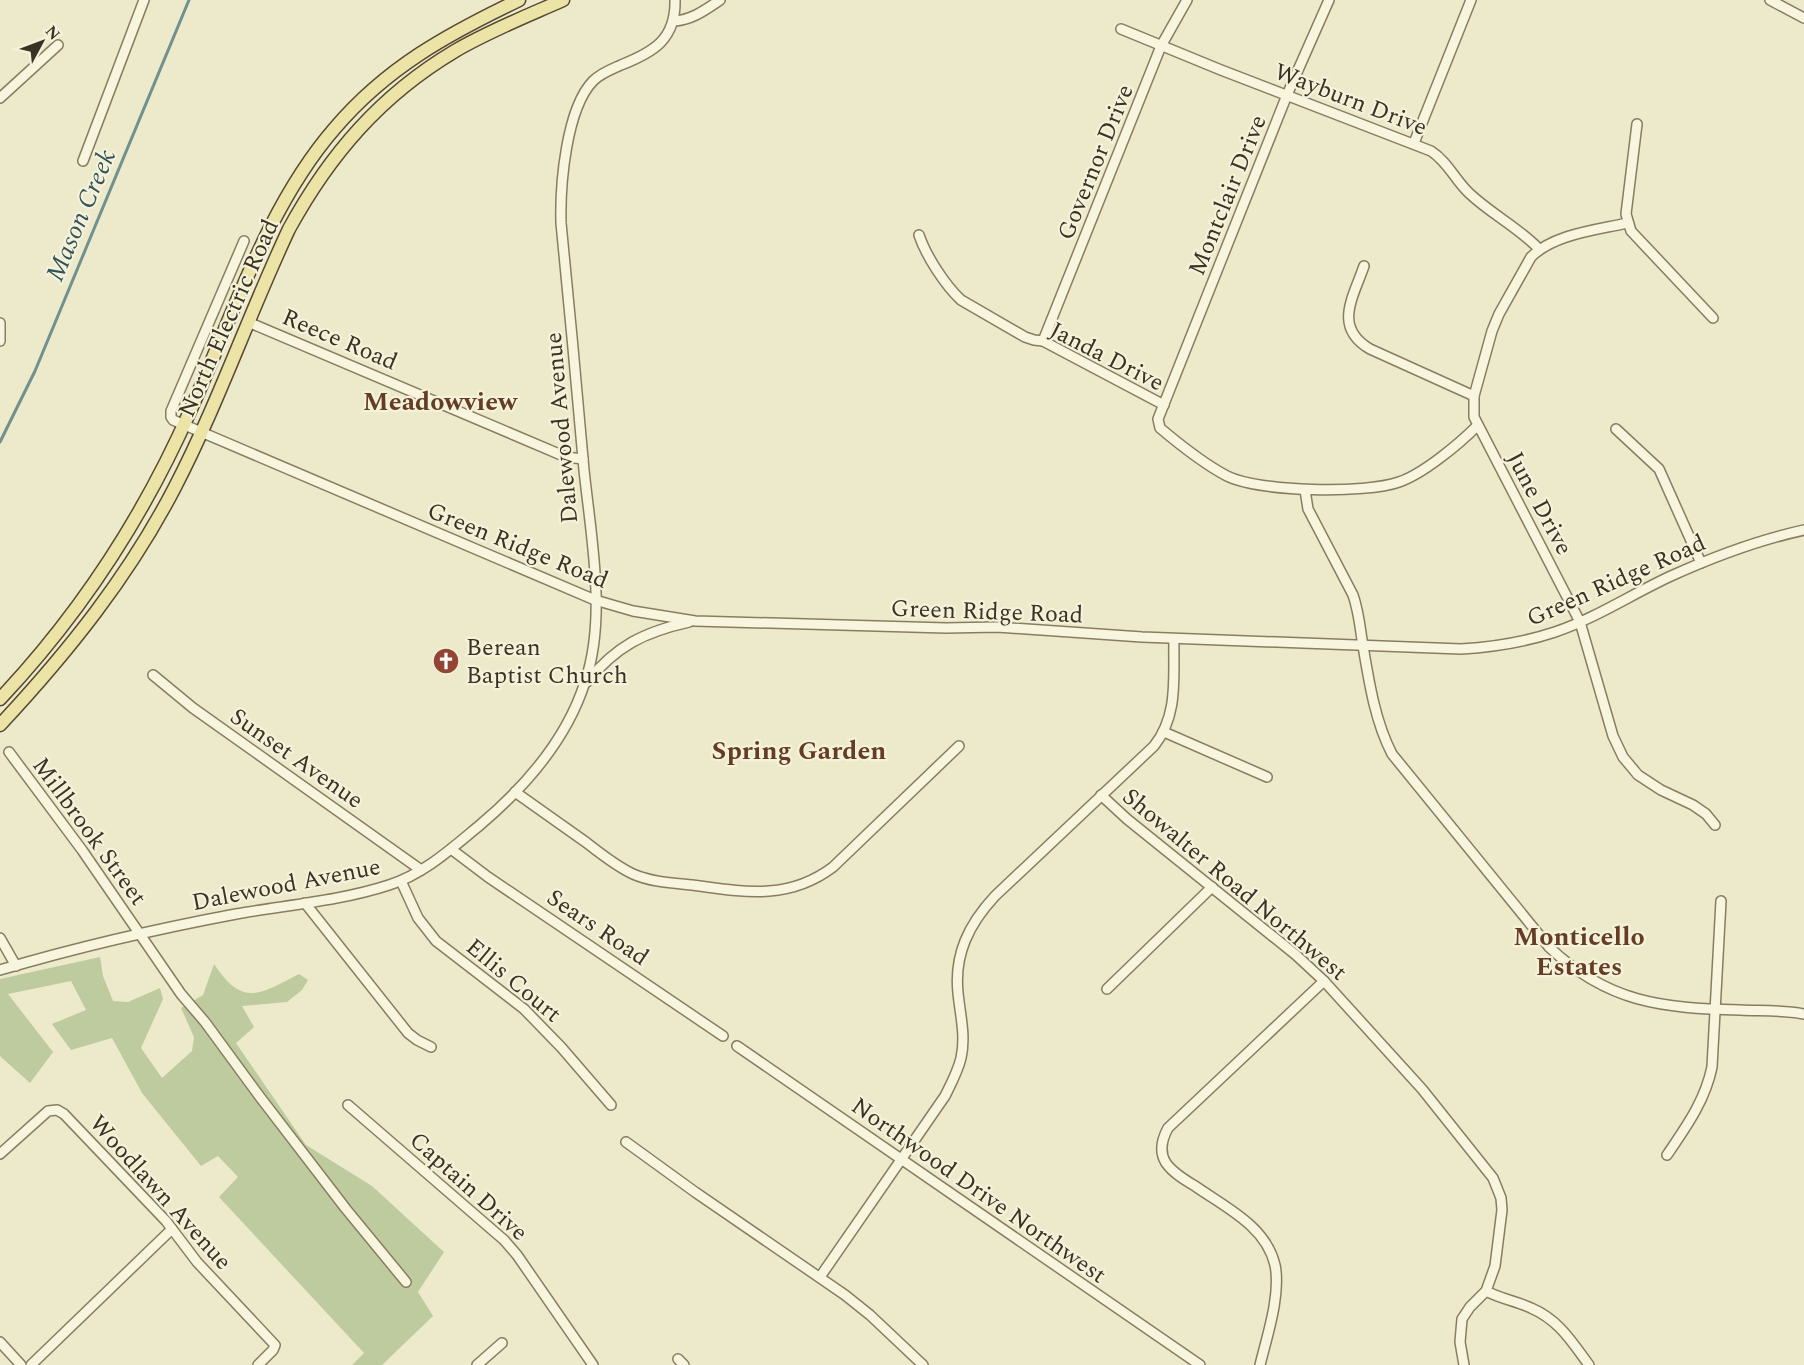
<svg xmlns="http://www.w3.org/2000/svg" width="1804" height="1365" viewBox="0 0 1804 1365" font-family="Spectral,serif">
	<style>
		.green { fill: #becb9f }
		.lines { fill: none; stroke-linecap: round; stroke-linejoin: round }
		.stream { stroke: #71908e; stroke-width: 3 }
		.minor-casing { stroke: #897d60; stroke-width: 12 }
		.major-casing { stroke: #574b33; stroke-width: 15 }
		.minor { stroke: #f8f5de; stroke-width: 9 }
		.major { stroke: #ece3a6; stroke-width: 12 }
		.labels { text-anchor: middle; stroke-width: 4.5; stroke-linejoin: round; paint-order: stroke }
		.street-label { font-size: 24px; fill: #3a3222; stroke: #f4f2da }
		.poi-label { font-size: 24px; fill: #3a3222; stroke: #f4f2da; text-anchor: start }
		.water-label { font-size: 26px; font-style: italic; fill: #325459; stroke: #f4f2da }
		.neighbourhood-label { font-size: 26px; font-weight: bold; fill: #653d24; stroke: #f4f2da }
	</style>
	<rect width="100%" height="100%" fill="#ede9cb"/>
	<path class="green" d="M 100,957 L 103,976 L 113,1001 L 128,1002 L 160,988 L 163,999 L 141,1048 L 162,1078 L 192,1051 L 194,1037 L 181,1008 L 203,995 L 214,964 C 243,1008 260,994 299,974 L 308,980 L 302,990 L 287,1002 L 242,1006 L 254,1027 L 236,1043 L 306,1145 L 372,1186 L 444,1252 L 418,1292 L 433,1316 L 382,1365 L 352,1365 L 364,1353 L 219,1197 L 238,1177 L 218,1156 L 201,1166 L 142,1093 L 112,1038 L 71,1050 L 52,1024 L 86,1010 L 71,981 L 8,994 L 53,1052 L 30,1083 L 0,1056 L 0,979 Z"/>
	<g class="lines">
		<path class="stream" d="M 0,442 L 35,371 L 189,0"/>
		<defs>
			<g id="minor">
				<path d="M 1329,0 L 1287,95 L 1158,419 L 1160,428 C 1179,444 1204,464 1227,476 C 1259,492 1365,494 1399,482 C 1423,474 1459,444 1477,426"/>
				<path d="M 1770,0 L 1804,18"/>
				<path d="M 674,21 C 692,20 705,10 720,0"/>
				<path d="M 1121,29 L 1221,70 L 1431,151 C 1448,162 1455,180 1469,193 C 1491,214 1518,227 1539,249"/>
				<path d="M 0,98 L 58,45"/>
				<path d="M 1637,124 L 1626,214 L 1631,231 L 1713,318"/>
				<path d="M 1414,143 L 1471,0"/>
				<path d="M 83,161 L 144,0"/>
				<path d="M 1627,223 C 1597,230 1554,234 1531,257 L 1499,314 L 1492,331 L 1474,396 L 1474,417 L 1580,622 L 1613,736 L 1623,757 L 1638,775 L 1661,790 L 1693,805 L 1706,814 L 1715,825"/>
				<path d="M 919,235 C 926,256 945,285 961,300 L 1025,337 L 1034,340 L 1043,341 L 1164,405"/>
				<path d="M 244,241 L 171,411 L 171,417 L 173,420 L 595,600 L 633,611 L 695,621 L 946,628 L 997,627 L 1142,637 L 1461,649 C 1494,647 1525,642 1555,632 C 1596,618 1632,594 1671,576 C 1713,557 1758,540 1804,530"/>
				<path d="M 1364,266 C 1353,298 1333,327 1370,349 L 1474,396"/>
				<path d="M 248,322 L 566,457 L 583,459"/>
				<path d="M 0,323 L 0,341"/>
				<path d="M 1043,341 L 1161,46 L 1187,0"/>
				<path d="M 1616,429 L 1659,469 L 1701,563"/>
				<path d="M 1305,490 L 1308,509 L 1353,595 C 1359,612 1360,628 1363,646 C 1369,682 1375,721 1392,754 L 1549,947 C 1608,1003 1662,1008 1740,1010 C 1761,1011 1783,1010 1804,1014"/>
				<path d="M 153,675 L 193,708 L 421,870"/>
				<path d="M 587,682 C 616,646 644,632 689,622"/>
				<path d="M 1164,732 L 1267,777"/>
				<path d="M 9,752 L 82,850 L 181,994 L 205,1022 L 260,1097 L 346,1209 L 406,1282"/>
				<path d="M 515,792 C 539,809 563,826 587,843 C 601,854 616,866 633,874 C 651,882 672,883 692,885 C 743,892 788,901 833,867 L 959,746"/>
				<path d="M 1101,795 L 1127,819 L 1296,955 L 1324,981 L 1422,1089 L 1493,1178 L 1501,1198 L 1502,1210 L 1495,1266 L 1486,1291 L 1470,1307 L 1462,1319 L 1460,1342 L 1464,1365"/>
				<path d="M 451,849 L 488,877 L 723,1036"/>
				<path d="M 401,881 L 418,918 L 436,941 L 524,1009 L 561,1047 L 611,1105"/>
				<path d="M 305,903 L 408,1033 L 417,1040 L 431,1047"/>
				<path d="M 0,938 L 16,966"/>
				<path d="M 0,970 C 78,947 156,929 236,914 C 287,905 340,901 389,885 C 424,874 452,848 480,825 C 525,787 567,739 585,682 C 607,618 591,537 584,470 C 577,388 569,305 561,223 C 560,185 566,109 593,81 C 601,73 612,69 621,65 C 654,52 676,39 675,0"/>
				<path d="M 1107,989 L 1212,887"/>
				<path d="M 737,1046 L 1200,1365"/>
				<path d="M 348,1105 L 504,1240 L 517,1255 L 593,1365"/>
				<path d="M 626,1142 L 695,1192 L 845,1295 L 870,1315 L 923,1365"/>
				<path d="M 0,1154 L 48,1111 L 57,1110 L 64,1114 L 166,1221 L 197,1262 L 275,1345 L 273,1350 L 258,1365"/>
				<path d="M 1667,1155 C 1686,1127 1705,1101 1712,1067 L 1721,901"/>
				<path d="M 820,1277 L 945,1096 C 951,1084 958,1071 961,1058 C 966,1036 960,1014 958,993 C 954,954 969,924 995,896 L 1154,746 C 1179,714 1173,677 1174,639"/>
				<path d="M 1486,1291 C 1501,1299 1516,1301 1531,1308 C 1559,1320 1572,1342 1589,1365"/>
				<path d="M 0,1342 L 21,1365"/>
				<path d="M 678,1359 L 684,1365"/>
				<path d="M 31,1365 L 172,1229"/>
				<path d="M 477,1365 L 502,1343"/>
				<path d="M 1260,1365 C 1267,1336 1281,1295 1275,1265 C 1266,1226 1225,1207 1195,1186 C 1185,1180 1173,1173 1166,1163 C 1159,1152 1162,1139 1168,1128 L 1324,981"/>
			</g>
			<g id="major">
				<path d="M 0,699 C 81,613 144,516 191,409 C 233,316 267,206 335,128 C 387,67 448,34 519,0"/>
				<path d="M 0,725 C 68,652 129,576 175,487 C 218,404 249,314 289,229 C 330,154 381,95 455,51 C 489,31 527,16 563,0"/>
			</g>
		</defs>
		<use href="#minor" class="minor-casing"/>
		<use href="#major" class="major-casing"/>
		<use href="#minor" class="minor"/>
		<use href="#major" class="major"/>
	</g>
	<defs>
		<symbol id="church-disc" viewBox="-11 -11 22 22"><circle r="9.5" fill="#944433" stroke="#f4f2da"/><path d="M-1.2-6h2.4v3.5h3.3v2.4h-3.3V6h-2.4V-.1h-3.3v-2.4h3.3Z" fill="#fff"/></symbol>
	</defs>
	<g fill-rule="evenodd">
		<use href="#church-disc" x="431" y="646" width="30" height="30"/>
	</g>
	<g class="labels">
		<g class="street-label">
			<text transform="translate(1351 99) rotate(21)" y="8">Wayburn Drive</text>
			<text transform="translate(1095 162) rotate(-68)" y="8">Governor Drive</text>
			<text transform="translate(1227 195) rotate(-68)" y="8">Montclair Drive</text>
			<text transform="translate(228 318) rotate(-66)" y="8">North Electric Road</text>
			<text transform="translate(340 339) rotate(23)" y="8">Reece Road</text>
			<text transform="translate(1107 356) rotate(27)" y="8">Janda Drive</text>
			<text transform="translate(561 428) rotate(-95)" y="8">Dalewood Avenue</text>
			<text transform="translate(1540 503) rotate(62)" y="8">June Drive</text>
			<text transform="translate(518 545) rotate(22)" y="8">Green Ridge Road</text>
			<text transform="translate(1616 580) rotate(-24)" y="8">Green Ridge Road</text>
			<text transform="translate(987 611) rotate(2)" y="8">Green Ridge Road</text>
			<text transform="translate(297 758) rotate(35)" y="8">Sunset Avenue</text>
			<text transform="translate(90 831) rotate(54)" y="8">Millbrook Street</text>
			<text transform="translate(286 884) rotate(-11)" y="8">Dalewood Avenue</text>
			<text transform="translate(1235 884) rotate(40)" y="8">Showalter Road Northwest</text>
			<text transform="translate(598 927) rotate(34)" y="8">Sears Road</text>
			<text transform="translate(514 980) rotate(40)" y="8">Ellis Court</text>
			<text transform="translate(469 1186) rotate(42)" y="8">Captain Drive</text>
			<text transform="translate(979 1190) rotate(35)" y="8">Northwood Drive Northwest</text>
			<text transform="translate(161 1192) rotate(48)" y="8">Woodlawn Avenue</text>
		</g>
		<g class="poi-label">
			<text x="466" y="655">Berean<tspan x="466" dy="28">Baptist Church</tspan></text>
		</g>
		<g class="water-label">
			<text transform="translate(80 215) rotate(-67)" y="9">Mason Creek</text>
		</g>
		<g class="neighbourhood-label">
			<text x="440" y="410">Meadowview</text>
			<text x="799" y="759">Spring Garden</text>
			<text x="1579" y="945">Monticello<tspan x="1579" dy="30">Estates</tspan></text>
		</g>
	</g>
	<g transform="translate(42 42) rotate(49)" stroke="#f4f2da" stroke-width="4.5" paint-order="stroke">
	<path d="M0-4.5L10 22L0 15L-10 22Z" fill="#3a3222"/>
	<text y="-9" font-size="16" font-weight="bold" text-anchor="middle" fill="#3a3222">N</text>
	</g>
</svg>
